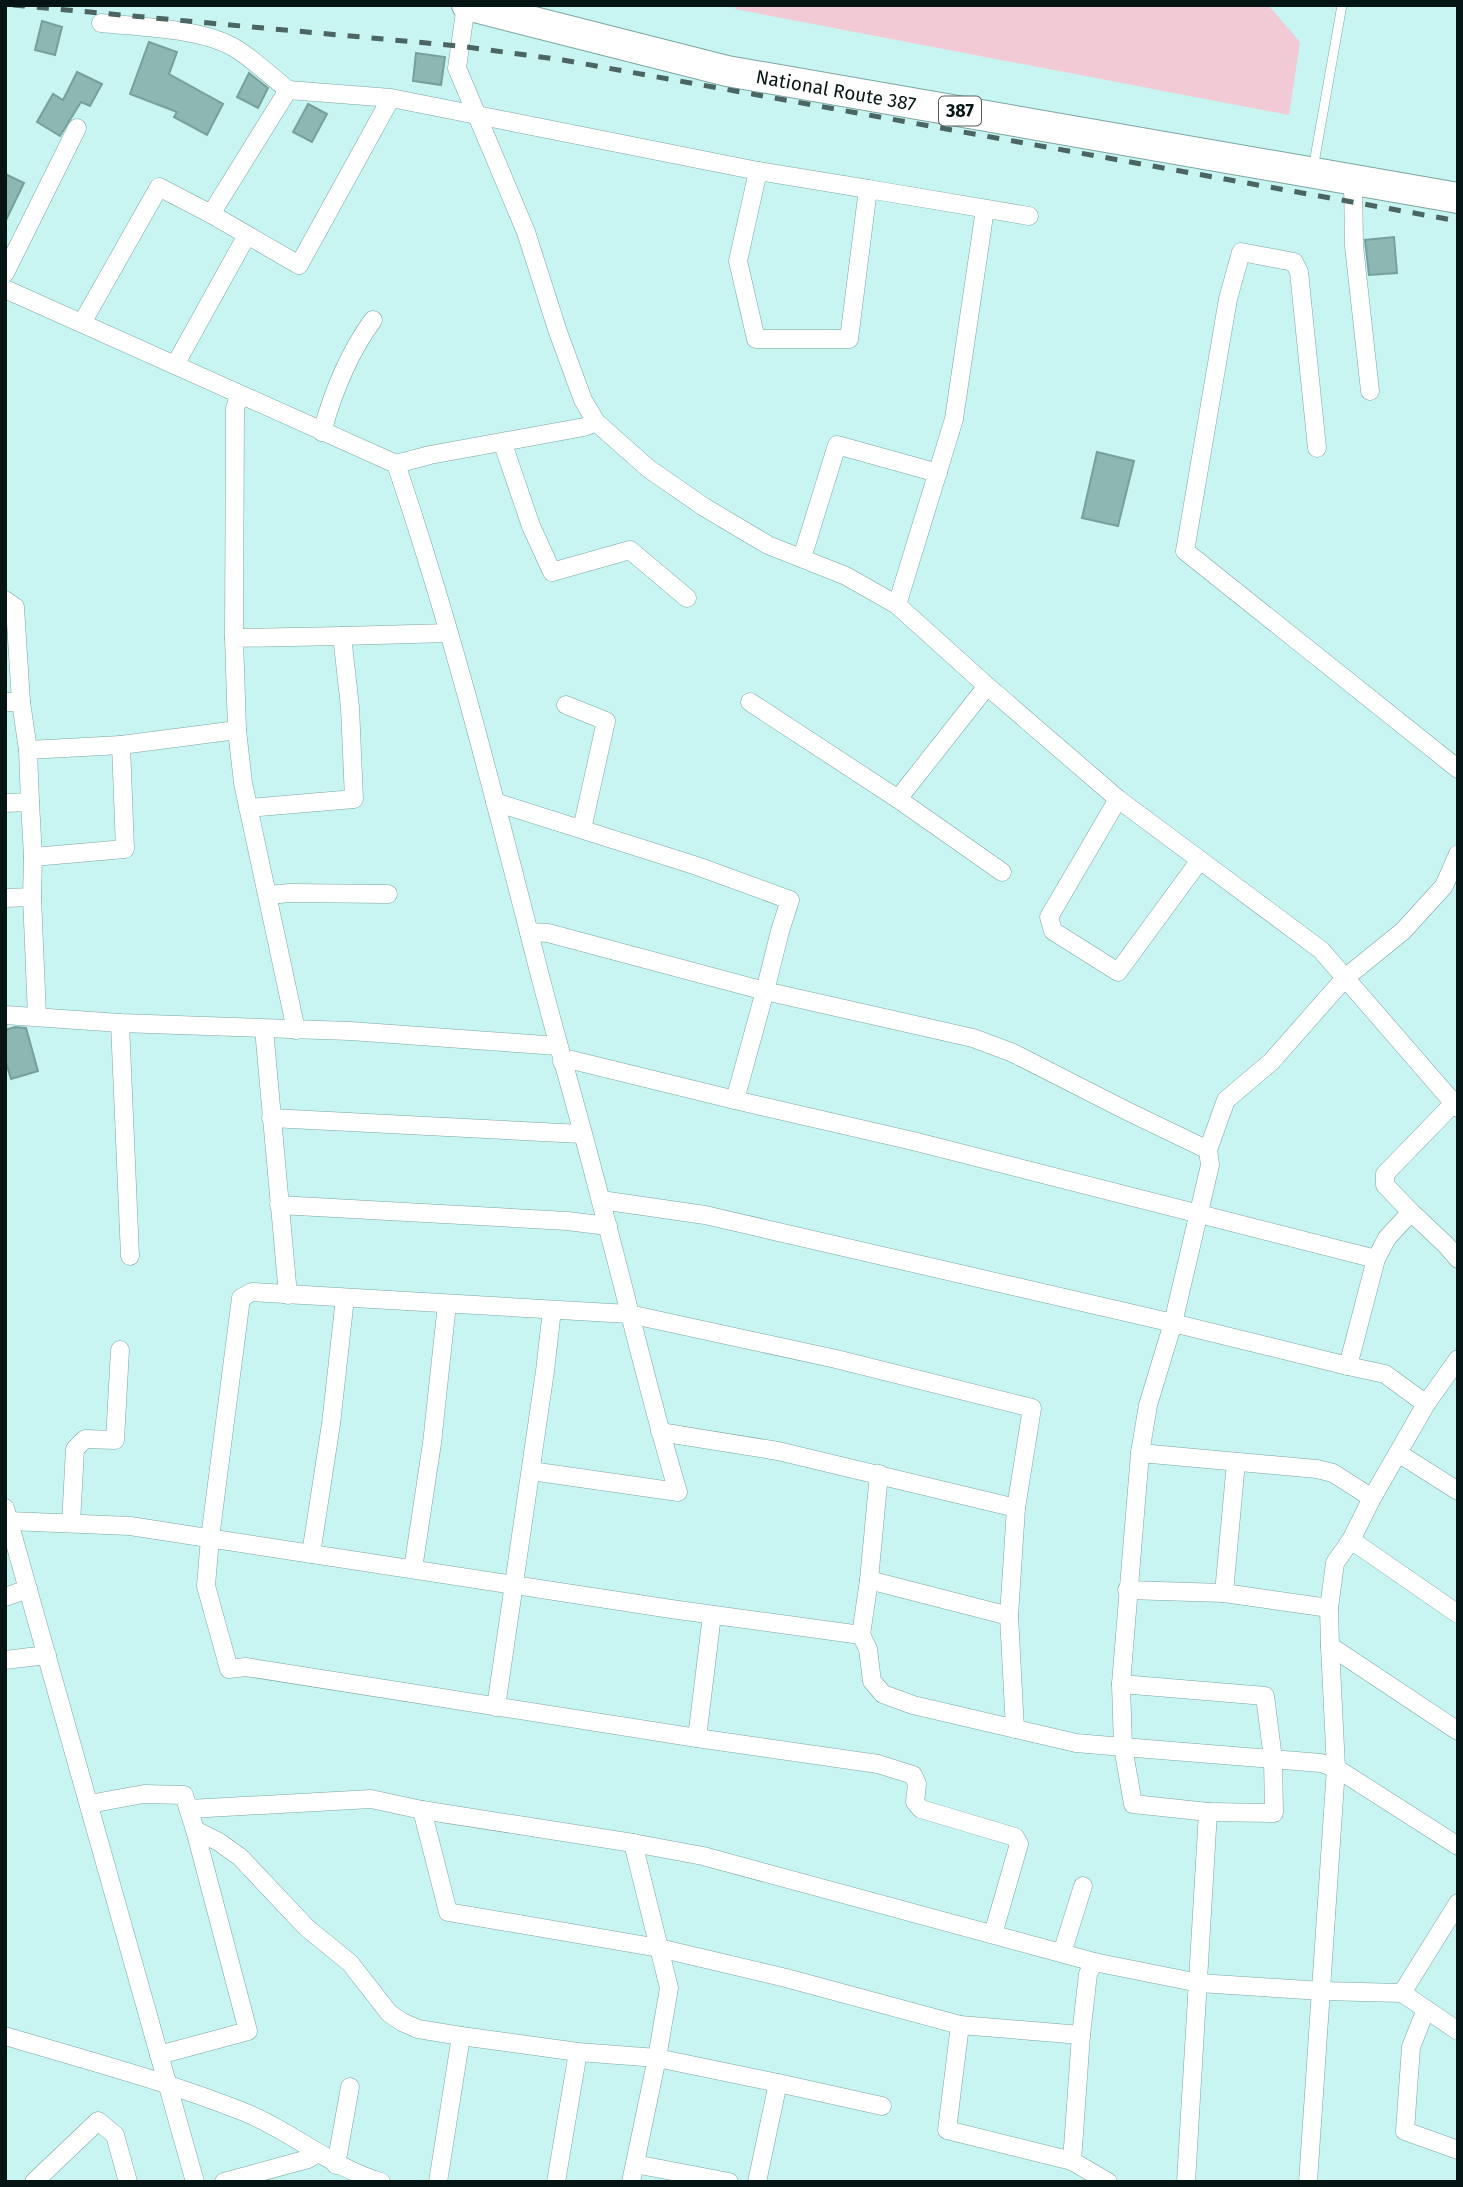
<svg xmlns="http://www.w3.org/2000/svg" width="1463" height="2187" viewBox="0 0 1463 2187" font-family="'Fira Sans',sans-serif">
	<style>
		.green { fill: #f2cad5 }
		.building { fill: #8cb7b3; stroke: #75a09c; stroke-width: 2 }
		.lines { fill: none; stroke-linecap: round; stroke-linejoin: round }
		.service-casing { stroke: #7aa5a1; stroke-width: 10 }
		.minor-casing { stroke: #7aa5a1; stroke-width: 19 }
		.trunk-casing { stroke: #7aa5a1; stroke-width: 32 }
		.service { stroke: #fff; stroke-width: 9 }
		.minor { stroke: #fff; stroke-width: 18 }
		.trunk { stroke: #fff; stroke-width: 30 }
		.rail { stroke: #4b6563; stroke-width: 5; stroke-dasharray: 12 12; stroke-linecap: butt }
		.labels { text-anchor: middle; stroke-width: 5; stroke-linejoin: round; paint-order: stroke }
		.shield { fill: #fff; stroke: #505b5a; stroke-width: 2 }
		.shield-label { font-size: 18px; font-weight: bold; fill: #051514 }
		.street-label { font-size: 19px; fill: #051514; stroke: #fff }
	</style>
	<rect width="100%" height="100%" fill="#c8f5f1"/>
	<path class="green" d="M 736,5 L 1268,5 L 1300,42 L 1289,115 L 735,9 Z"/>
	<g class="building">
		<path d="M 42,21 L 62,27 L 55,55 L 35,50 Z"/>
		<path d="M 149,42 L 177,52 L 169,74 L 223,104 L 207,135 L 174,117 L 177,112 L 130,94 Z"/>
		<path d="M 416,53 L 445,57 L 441,85 L 413,81 Z"/>
		<path d="M 77,72 L 102,84 L 90,106 L 81,102 L 60,136 L 37,122 L 53,94 L 63,100 Z"/>
		<path d="M 249,73 L 268,88 L 258,108 L 237,97 Z"/>
		<path d="M 308,104 L 327,114 L 312,142 L 293,132 Z"/>
		<path d="M 5,174 L 24,183 L 5,222 Z"/>
		<path d="M 1394,237 L 1397,273 L 1369,275 L 1365,240 Z"/>
		<path d="M 1097,452 L 1134,461 L 1118,526 L 1082,518 Z"/>
		<path d="M 15,1027 L 26,1028 L 38,1071 L 11,1079 L 5,1059 L 5,1030 Z"/>
	</g>
	<g class="lines">
		<defs>
			<path id="service" d="M 1313,169 L 1342,5"/>
			<g id="minor">
				<path d="M 466,5 L 457,68 L 526,232 L 558,332 L 583,400 L 596,422 L 649,469 L 704,507 L 768,545 L 846,576 L 897,605 L 987,686 L 1118,799 L 1321,950 L 1458,1108"/>
				<path d="M 101,23 C 140,27 205,28 238,50 C 255,61 272,77 288,90"/>
				<path d="M 391,98 L 299,265 L 211,214 L 288,90 L 391,98 L 758,171 L 738,261 L 756,339 L 849,339 L 868,189 L 1029,216"/>
				<path d="M 758,171 L 868,189"/>
				<path d="M 1353,180 L 1354,246 L 1370,391"/>
				<path d="M 5,273 L 77,128"/>
				<path d="M 5,289 L 396,464 C 452,628 494,796 537,964 C 557,1043 581,1122 601,1202 C 627,1298 649,1396 678,1492 L 531,1471"/>
				<path d="M 82,323 L 159,187 L 211,214"/>
				<path d="M 175,365 L 247,235"/>
				<path d="M 322,432 C 333,392 348,354 373,320"/>
				<path d="M 503,444 L 531,526 L 552,572 L 630,550 L 687,598"/>
				<path d="M 1317,448 L 1299,272 L 1294,262 L 1241,252 L 1228,299 L 1185,551 L 1458,769"/>
				<path d="M 396,464 L 430,455 L 584,427 L 596,422"/>
				<path d="M 802,558 L 837,445 L 938,473"/>
				<path d="M 5,600 L 15,607 L 21,702"/>
				<path d="M 897,605 L 954,419 L 985,209"/>
				<path d="M 234,638 L 235,409 L 239,395"/>
				<path d="M 5,702 L 21,702 L 28,750"/>
				<path d="M 750,702 L 898,799 L 987,686"/>
				<path d="M 566,705 L 606,721 L 582,829"/>
				<path d="M 237,730 L 234,638 L 342,636"/>
				<path d="M 898,799 L 1002,872"/>
				<path d="M 1118,799 L 1049,917 L 1053,931 L 1118,972 L 1200,860"/>
				<path d="M 30,802 L 28,750 L 121,745"/>
				<path d="M 5,803 L 30,802 L 33,857"/>
				<path d="M 248,808 L 354,799 L 350,707 L 342,636 L 449,633"/>
				<path d="M 268,895 L 290,893 L 388,894"/>
				<path d="M 32,897 L 33,857 L 125,849 L 121,745 L 237,730 L 243,783 L 296,1030"/>
				<path d="M 5,898 L 32,897 L 37,1016"/>
				<path d="M 529,932 L 548,933 L 765,991 L 735,1100 L 913,1141 L 1376,1259"/>
				<path d="M 5,1015 L 120,1023 L 350,1031 L 558,1046"/>
				<path d="M 120,1023 L 130,1256"/>
				<path d="M 264,1029 L 288,1295"/>
				<path d="M 562,1062 L 572,1060 L 735,1100"/>
				<path d="M 271,1118 L 582,1134"/>
				<path d="M 1208,1150 L 1226,1100 L 1271,1062 L 1345,978 L 1403,931 L 1444,886 L 1458,854"/>
				<path d="M 601,1200 L 705,1215 L 1173,1323 L 1348,1366 L 1376,1259 L 1387,1238 L 1411,1212 L 1385,1185 L 1385,1174 L 1454,1103"/>
				<path d="M 279,1205 L 567,1221 L 608,1226"/>
				<path d="M 1411,1212 L 1446,1245 L 1458,1259"/>
				<path d="M 1348,1366 L 1385,1374 L 1426,1404 L 1458,1359"/>
				<path d="M 660,1432 L 778,1451 L 1016,1508 L 1009,1616 L 1015,1729"/>
				<path d="M 1140,1453 L 1317,1469 L 1333,1473 L 1372,1498 L 1426,1404"/>
				<path d="M 1398,1453 L 1458,1491"/>
				<path d="M 5,1508 L 195,2182"/>
				<path d="M 9,1521 L 130,1526 L 671,1609 L 861,1635 L 868,1649 L 872,1681 L 883,1694 L 913,1705 L 1076,1743 L 1123,1747 L 1121,1684 L 1140,1453 L 1148,1405 L 1173,1323 L 1210,1165 L 1208,1150 L 1127,1111 L 1013,1053 L 973,1038 L 765,991 L 780,931 L 790,900 L 697,866 L 495,802"/>
				<path d="M 71,1523 L 75,1449 L 85,1439 L 115,1440 L 120,1350"/>
				<path d="M 1351,1540 L 1458,1614"/>
				<path d="M 311,1554 L 331,1424 L 345,1298"/>
				<path d="M 413,1569 L 432,1443 L 447,1304"/>
				<path d="M 869,1580 L 879,1474"/>
				<path d="M 1127,1590 L 1224,1593 L 1236,1462"/>
				<path d="M 1224,1593 L 1329,1608 L 1335,1563 L 1351,1540 L 1372,1498"/>
				<path d="M 5,1597 L 28,1589"/>
				<path d="M 1329,1608 L 1330,1646 L 1458,1731"/>
				<path d="M 712,1615 L 697,1738 L 246,1667 L 229,1669 L 206,1586 L 210,1538 L 241,1298 L 252,1292 L 629,1314 L 836,1359 L 1032,1408 L 1016,1508"/>
				<path d="M 861,1635 L 869,1580 L 1009,1616"/>
				<path d="M 5,1660 L 47,1655"/>
				<path d="M 1121,1684 L 1265,1696 L 1273,1759 L 1274,1813 L 1208,1812"/>
				<path d="M 496,1707 L 545,1371 L 552,1310"/>
				<path d="M 697,1738 L 878,1764 L 913,1775 L 917,1784 L 915,1802 L 921,1809 L 1015,1837 L 1019,1844 L 993,1934"/>
				<path d="M 89,1804 L 144,1794 L 184,1795 L 195,1830 L 248,2031 L 159,2055"/>
				<path d="M 189,1809 L 371,1799 L 422,1810 L 633,1843 L 669,1988 L 657,2058 L 631,2182"/>
				<path d="M 422,1810 L 448,1912 L 659,1948 L 786,1978 L 960,2025 L 1081,2035 L 1088,1974 L 1094,1962 L 703,1856 L 633,1843"/>
				<path d="M 195,1830 L 219,1842 L 240,1857 L 307,1928 L 350,1963 L 389,2013 L 402,2022 L 418,2029 L 461,2036 L 438,2182"/>
				<path d="M 1062,1953 L 1083,1886"/>
				<path d="M 1094,1962 L 1199,1983 L 1322,1991 L 1402,1993 L 1458,2031"/>
				<path d="M 1402,1993 L 1458,1903"/>
				<path d="M 1426,2009 L 1411,2047 L 1405,2131 L 1458,2150"/>
				<path d="M 960,2025 L 947,2130 L 1072,2161 L 1081,2035"/>
				<path d="M 5,2036 C 85,2060 166,2081 244,2112 C 292,2131 330,2167 381,2182"/>
				<path d="M 461,2036 L 578,2052 L 657,2058 L 778,2083"/>
				<path d="M 1072,2161 L 1108,2182"/>
				<path d="M 635,2164 L 729,2182"/>
				<path d="M 336,2165 L 350,2087"/>
				<path d="M 34,2182 L 98,2121 L 115,2135 L 128,2182"/>
				<path d="M 224,2182 L 308,2159 L 317,2154"/>
				<path d="M 556,2182 L 578,2052"/>
				<path d="M 757,2182 L 778,2083 L 882,2106"/>
				<path d="M 1186,2182 L 1208,1812 L 1133,1804 L 1123,1747 L 1321,1763 L 1336,1768 L 1458,1846"/>
				<path d="M 1308,2182 L 1336,1768 L 1330,1646"/>
			</g>
			<path id="trunk" d="M 467,5 L 727,71 L 1458,198"/>
		</defs>
		<use href="#service" class="service-casing"/>
		<use href="#minor" class="minor-casing"/>
		<use href="#trunk" class="trunk-casing"/>
		<use href="#service" class="service"/>
		<use href="#minor" class="minor"/>
		<use href="#trunk" class="trunk"/>
		<path class="rail" d="M 13,5 L 459,46 L 563,60 L 1458,221"/>
	</g>
	<g class="labels">
		<rect class="shield" x="939" y="96.5" width="42" height="29" rx="5"/>
		<g class="shield-label">
			<text x="960" y="117">387</text>
		</g>
		<g class="street-label">
			<text transform="translate(836 90) rotate(10)" y="7">National Route 387</text>
		</g>
	</g>
	<rect width="1463" height="2187" fill="none" stroke="#051514" stroke-width="14"/>
</svg>
